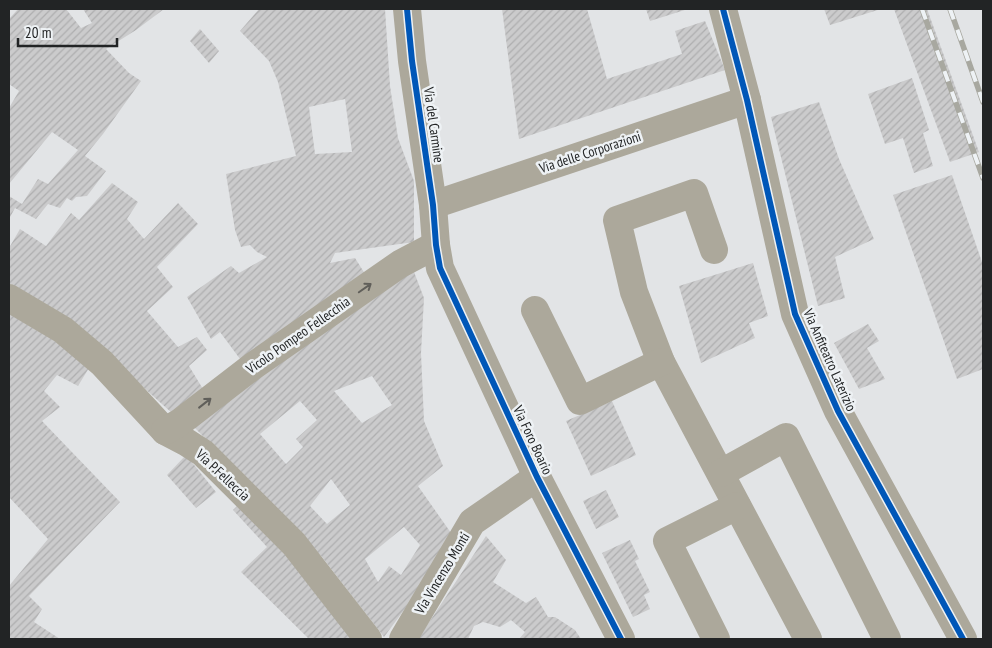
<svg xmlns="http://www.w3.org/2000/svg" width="992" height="648" viewBox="0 0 992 648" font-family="'PT Sans Narrow',sans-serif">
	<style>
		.building { fill: url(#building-hatch); fill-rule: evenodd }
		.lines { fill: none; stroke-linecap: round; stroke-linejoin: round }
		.minor { stroke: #aca89b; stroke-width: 28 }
		.rail-casing { stroke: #a8a8a0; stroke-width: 5.5 }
		.rail { stroke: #eef2f5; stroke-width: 4; stroke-dasharray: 11; stroke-linecap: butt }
		.cycleway-casing { stroke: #eef2f5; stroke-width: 9 }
		.cycleway { stroke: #0057b8; stroke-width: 6 }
		.oneway { stroke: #605f5a }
		.labels { text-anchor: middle; stroke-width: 5; stroke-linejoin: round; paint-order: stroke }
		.street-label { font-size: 14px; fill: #222425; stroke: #eef2f5 }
	</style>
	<defs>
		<pattern id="building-hatch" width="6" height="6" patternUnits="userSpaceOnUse" patternTransform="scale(1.25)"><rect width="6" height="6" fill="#cbcbcc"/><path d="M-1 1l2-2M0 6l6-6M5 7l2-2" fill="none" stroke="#aeaeaf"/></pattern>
	</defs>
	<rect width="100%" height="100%" fill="#e2e4e6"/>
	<g class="building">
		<path d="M 18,9 L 66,9 L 81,28 L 92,23 L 83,9 L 164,9 L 136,30 L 106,49 L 129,73 L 141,81 L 103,134 L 85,156 L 106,171 L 87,196 L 76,197 L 72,201 L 67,198 L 60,208 L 48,204 L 36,219 L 15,208 L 9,219 L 9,196 L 22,204 L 38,179 L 48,184 L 78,150 L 52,132 L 9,184 L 9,108 L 19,91 L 9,84 L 9,19 Z"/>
		<path d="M 259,9 L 385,9 L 390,86 L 398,138 L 414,181 L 414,242 L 335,253 L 330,263 L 355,258 L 367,277 L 243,363 L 220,332 L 211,339 L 187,297 L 231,266 L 239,273 L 267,257 L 257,252 L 250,245 L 241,247 L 235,230 L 226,174 L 296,156 L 278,82 L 269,61 L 240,31 ZM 345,99 L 352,152 L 315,154 L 309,107 Z"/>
		<path d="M 502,9 L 587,9 L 607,79 L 682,54 L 675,31 L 705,21 L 725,70 L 519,139 Z"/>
		<path d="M 646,9 L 688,9 L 650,21 Z"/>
		<path d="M 824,9 L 881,9 L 830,25 Z"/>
		<path d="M 894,9 L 927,9 L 979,152 L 950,162 Z"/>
		<path d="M 200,29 L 219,51 L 209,63 L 190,41 Z"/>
		<path d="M 912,78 L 929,130 L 923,133 L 933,166 L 914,173 L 903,138 L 885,144 L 868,94 Z"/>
		<path d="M 819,102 L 839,159 L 874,239 L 835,257 L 845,298 L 818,306 L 771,117 Z"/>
		<path d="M 952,175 L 983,265 L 983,369 L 957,379 L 893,195 Z"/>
		<path d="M 112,183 L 138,202 L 127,219 L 144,239 L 178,203 L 198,224 L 157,267 L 173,287 L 147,311 L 178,347 L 197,337 L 207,350 L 189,366 L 206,394 L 173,414 L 71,322 L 9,288 L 9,248 L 20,229 L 46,246 L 71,213 L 79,220 Z"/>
		<path d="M 753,263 L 768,316 L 749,323 L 755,338 L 701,363 L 679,286 Z"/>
		<path d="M 411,264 L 424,298 L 421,353 L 424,421 L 443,466 L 418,486 L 456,540 L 384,637 L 322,557 L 193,426 ZM 372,376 L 392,405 L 362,423 L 334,391 ZM 300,401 L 317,420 L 296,439 L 303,447 L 286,464 L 260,434 ZM 331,479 L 350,505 L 327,524 L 310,506 ZM 404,527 L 420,545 L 401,575 L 389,566 L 378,582 L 365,559 Z"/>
		<path d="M 9,308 L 92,363 L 78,386 L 57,375 L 44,391 L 60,407 L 42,421 L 120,502 L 29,596 L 42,609 L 34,622 L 60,639 L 9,639 L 9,586 L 48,539 L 9,497 Z"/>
		<path d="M 868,324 L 879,341 L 867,348 L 885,379 L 859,389 L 834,343 Z"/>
		<path d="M 612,401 L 636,455 L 591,476 L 566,421 Z"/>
		<path d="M 186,455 L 216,492 L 196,508 L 167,475 Z"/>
		<path d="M 606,490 L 619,517 L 596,529 L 583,501 Z"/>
		<path d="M 242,501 L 354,639 L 309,639 L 241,572 L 267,547 L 233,510 Z"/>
		<path d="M 486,536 L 506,560 L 493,582 L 526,603 L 536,597 L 548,617 L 555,617 L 575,630 L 581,639 L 519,639 L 525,632 L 511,620 L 500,627 L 483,622 L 474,626 L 468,639 L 418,639 Z"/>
		<path d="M 630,540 L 639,559 L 635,561 L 650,592 L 644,595 L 650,609 L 633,617 L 602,553 Z"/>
	</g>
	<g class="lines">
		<g class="minor">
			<path d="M 407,9 L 412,61 L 433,205 L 436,245 L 440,268 L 537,477 L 621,639"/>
			<path d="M 723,9 L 747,100 L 795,314 L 838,411 L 963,639"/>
			<path d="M 433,205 L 747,100"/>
			<path d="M 714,250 L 694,193 L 617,220 L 634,292 L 661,362 L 808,639"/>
			<path d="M 9,298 L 63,330 L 102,363 L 165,431 L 186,442 L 203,453 L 294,544 L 368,639"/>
			<path d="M 535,310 L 580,401 L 661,362"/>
			<path d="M 165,431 L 179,423 L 253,366 L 400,264 L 436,245"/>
			<path d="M 721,473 L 786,437 L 887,639"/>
			<path d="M 403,639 L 472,522 L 537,477"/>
			<path d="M 716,639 L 667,541 L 737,506"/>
		</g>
		<defs>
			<g id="rail">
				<path d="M 922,9 L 983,178"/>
				<path d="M 950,9 L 983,102"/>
			</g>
		</defs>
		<use href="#rail" class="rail-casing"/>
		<use href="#rail" class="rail"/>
		<defs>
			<g id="cycleway">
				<path d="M 407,9 L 412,61 L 433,205 L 436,245 L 440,268 L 537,477 L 621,639"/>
				<path d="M 723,9 L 747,100 L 795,314 L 838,411 L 963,639"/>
			</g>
		</defs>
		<use href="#cycleway" class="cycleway-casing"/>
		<use href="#cycleway" class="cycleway"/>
	</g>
	<defs><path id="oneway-shaft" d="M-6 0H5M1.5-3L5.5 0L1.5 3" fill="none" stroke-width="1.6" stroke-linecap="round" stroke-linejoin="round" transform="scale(1.25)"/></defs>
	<g class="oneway">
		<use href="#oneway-shaft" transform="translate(365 288) rotate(-35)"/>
		<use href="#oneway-shaft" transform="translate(205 403) rotate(-38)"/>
	</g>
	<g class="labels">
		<g class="street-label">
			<text transform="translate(434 125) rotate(82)" y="5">Via del Carmine</text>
			<text transform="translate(590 152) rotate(-18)" y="5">Via delle Corporazioni</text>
			<text transform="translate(298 335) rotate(-35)" y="5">Vicolo Pompeo Fellecchia</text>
			<text transform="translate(830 360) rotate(66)" y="5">Via Anfiteatro Laterizio</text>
			<text transform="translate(533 440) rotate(65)" y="5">Via Foro Boario</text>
			<text transform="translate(223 475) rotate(43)" y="5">Via P.Felleccia</text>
			<text transform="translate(442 573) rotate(-59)" y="5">Via Vincenzo Monti</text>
		</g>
	</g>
	<rect width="992" height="648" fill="none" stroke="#222425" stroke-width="20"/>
	<path d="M18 38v8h99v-8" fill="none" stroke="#222425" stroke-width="2.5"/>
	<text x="25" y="38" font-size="15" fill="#222425" stroke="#eef2f5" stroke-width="4" paint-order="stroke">20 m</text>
</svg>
